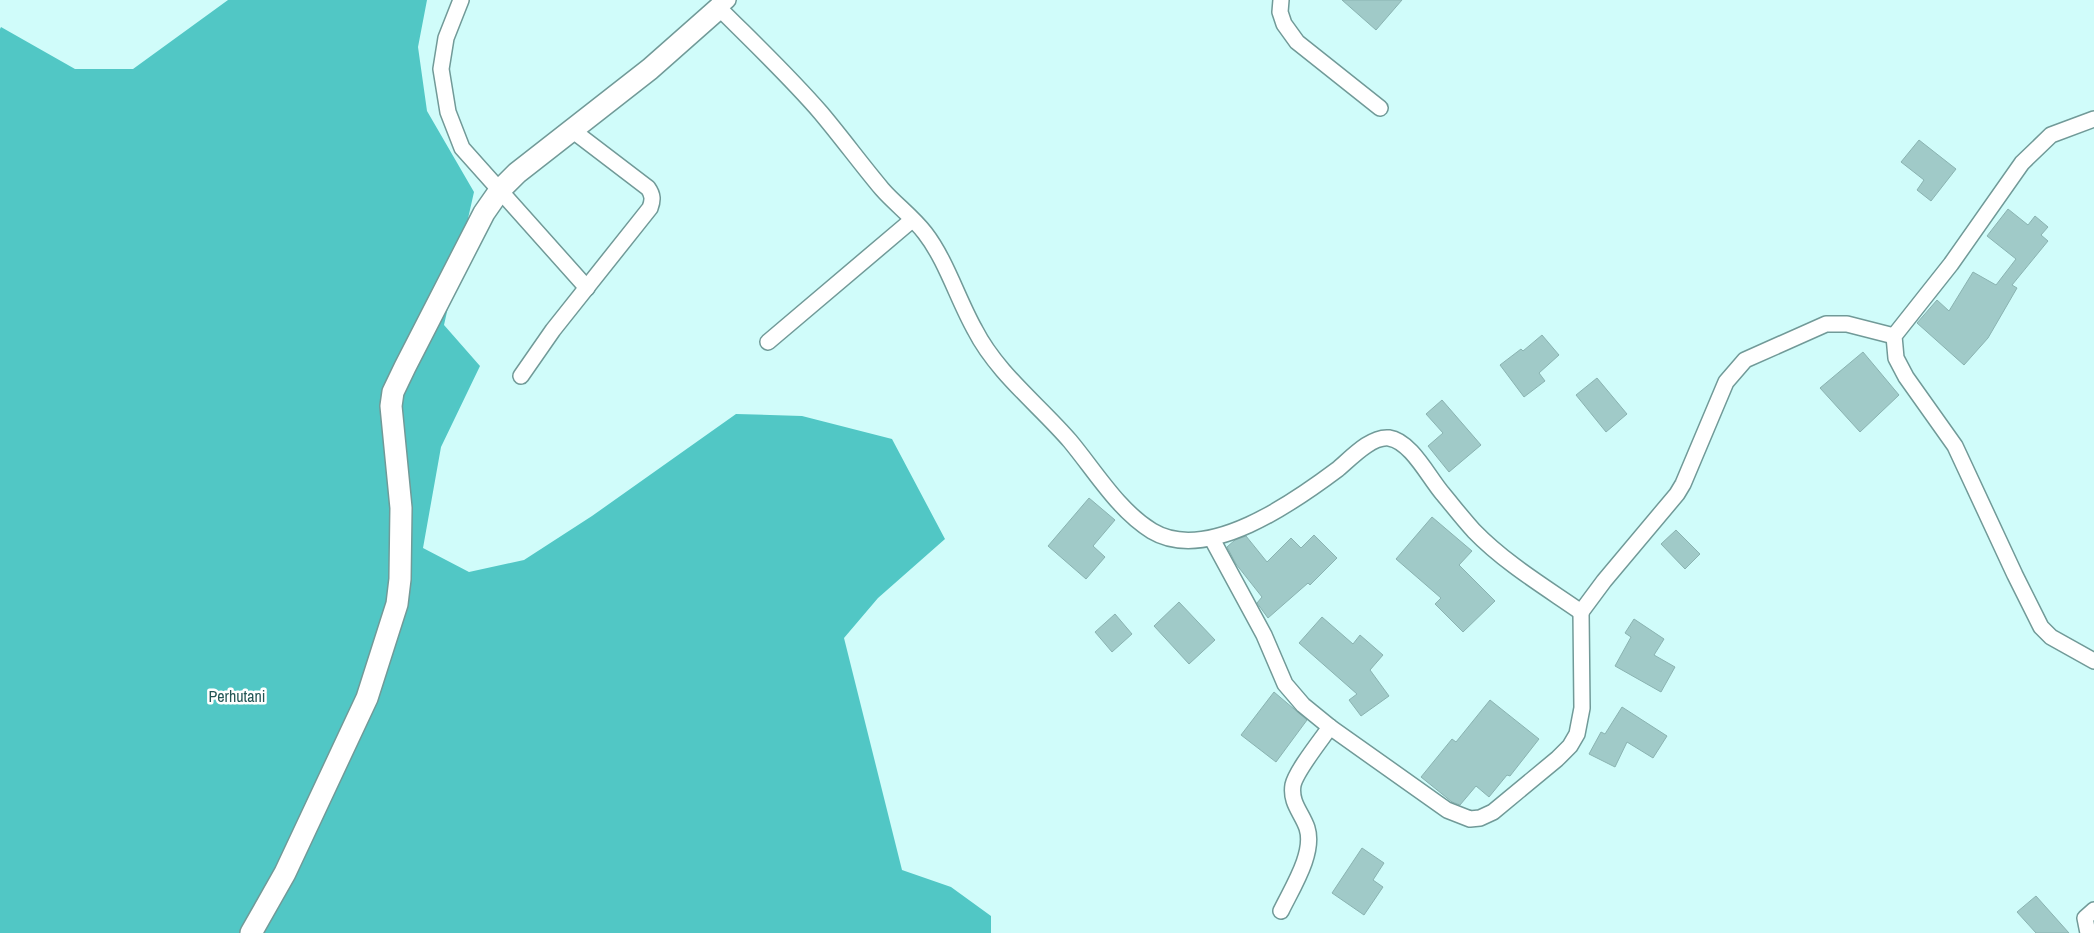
<svg xmlns="http://www.w3.org/2000/svg" width="2094" height="933" viewBox="0 0 2094 933" font-family="'Archivo Narrow',sans-serif">
	<style>
		.forest { fill: #51c7c5 }
		.building { fill: #a0cac8; stroke: #8ab3b1 }
		.lines { fill: none; stroke-linecap: round; stroke-linejoin: round }
		.street-casing { stroke: #719a98; stroke-width: 18 }
		.secondary-casing { stroke: #719a98; stroke-width: 24 }
		.street { stroke: #fff; stroke-width: 15 }
		.secondary { stroke: #fff; stroke-width: 21 }
		.labels { text-anchor: middle; stroke-width: 5; stroke-linejoin: round; paint-order: stroke }
		.park-label { font-size: 16px; fill: #235655; stroke: #fff }
	</style>
	<rect width="100%" height="100%" fill="#d0fcfa"/>
	<path class="forest" d="M 228,0 L 427,0 L 418,47 L 427,111 L 474,192 L 444,325 L 480,366 L 441,447 L 423,548 L 469,572 L 524,560 L 592,516 L 736,414 L 802,416 L 892,439 L 945,539 L 878,598 L 844,638 L 902,870 L 951,887 L 991,916 L 991,933 L 0,933 L 0,29 L 1,27 L 75,69 L 133,69 Z"/>
	<g class="building">
		<path d="M 1342,0 L 1402,0 L 1376,30 Z"/>
		<path d="M 1919,140 L 1956,169 L 1931,201 L 1917,190 L 1924,180 L 1901,162 Z"/>
		<path d="M 2008,209 L 2028,225 L 2035,216 L 2048,227 L 2041,235 L 2048,241 L 2012,285 L 2017,288 L 1988,338 L 1964,365 L 1917,323 L 1937,300 L 1949,311 L 1973,272 L 1996,285 L 2016,259 L 1987,236 Z"/>
		<path d="M 1542,335 L 1559,355 L 1539,373 L 1545,381 L 1524,397 L 1500,365 L 1521,349 L 1523,351 Z"/>
		<path d="M 1863,352 L 1899,395 L 1860,432 L 1820,388 Z"/>
		<path d="M 1597,378 L 1627,414 L 1606,432 L 1576,395 Z"/>
		<path d="M 1442,400 L 1481,445 L 1449,472 L 1428,446 L 1443,433 L 1426,414 Z"/>
		<path d="M 1089,498 L 1115,520 L 1093,546 L 1105,557 L 1086,579 L 1048,546 Z"/>
		<path d="M 1432,517 L 1472,551 L 1459,565 L 1495,601 L 1463,632 L 1435,604 L 1441,598 L 1396,559 Z"/>
		<path d="M 1676,530 L 1700,554 L 1685,569 L 1661,544 Z"/>
		<path d="M 1314,535 L 1337,558 L 1310,585 L 1308,583 L 1268,618 L 1257,603 L 1262,597 L 1236,564 L 1227,547 L 1235,540 L 1246,536 L 1267,562 L 1291,538 L 1301,548 Z"/>
		<path d="M 1179,602 L 1215,640 L 1189,664 L 1154,626 Z"/>
		<path d="M 1115,614 L 1132,634 L 1112,652 L 1095,632 Z"/>
		<path d="M 1322,617 L 1353,644 L 1360,635 L 1383,655 L 1370,670 L 1389,696 L 1361,716 L 1349,700 L 1357,694 L 1299,643 Z"/>
		<path d="M 1634,619 L 1664,639 L 1654,655 L 1675,667 L 1661,692 L 1615,666 L 1631,637 L 1625,633 Z"/>
		<path d="M 1274,692 L 1307,720 L 1276,762 L 1241,735 Z"/>
		<path d="M 1490,700 L 1539,739 L 1510,776 L 1507,775 L 1489,797 L 1476,786 L 1460,805 L 1452,802 L 1421,777 L 1452,739 L 1456,742 Z"/>
		<path d="M 1622,707 L 1667,736 L 1653,758 L 1627,742 L 1615,767 L 1589,754 L 1601,732 L 1605,734 Z"/>
		<path d="M 1362,848 L 1384,863 L 1373,880 L 1383,887 L 1364,915 L 1332,893 Z"/>
		<path d="M 2036,896 L 2069,933 L 2036,933 L 2017,912 Z"/>
	</g>
	<g class="lines">
		<defs>
			<g id="street">
				<path d="M 461,0 L 446,38 L 441,69 L 448,112 L 462,148 L 587,288"/>
				<path d="M 728,0 L 719,8 C 754,43 789,76 821,113 C 842,138 861,164 882,189 C 895,204 913,217 925,233 C 946,260 958,300 975,330 C 997,373 1039,405 1070,441 C 1095,471 1118,510 1152,531 C 1207,564 1294,502 1338,469 C 1351,458 1371,436 1389,438 C 1411,441 1429,478 1443,494 C 1453,506 1463,519 1474,531 C 1505,563 1545,587 1581,612 L 1604,581 L 1677,494 L 1683,484 L 1726,382 L 1745,360 L 1826,324 L 1847,324 L 1894,336"/>
				<path d="M 1281,0 L 1280,12 L 1284,24 L 1297,42 L 1380,108"/>
				<path d="M 2094,119 L 2051,135 L 2022,163 L 1951,264 L 1894,336 L 1896,358 L 1906,377 L 1955,446 L 2015,575 L 2041,627 L 2051,637 L 2094,661"/>
				<path d="M 768,342 L 912,220"/>
				<path d="M 521,376 L 553,330 L 650,208 C 653,200 653,195 648,188 L 572,130"/>
				<path d="M 1212,539 L 1264,635 L 1285,684 L 1303,705 L 1330,727 L 1447,810 L 1470,819 L 1480,818 L 1493,812 L 1557,759 L 1570,746 L 1577,734 L 1582,708 L 1581,612"/>
				<path d="M 1281,911 C 1292,888 1315,853 1307,828 C 1302,813 1290,803 1293,785 C 1296,771 1321,740 1330,727"/>
				<path d="M 2088,933 L 2085,918 L 2094,910"/>
			</g>
			<path id="secondary" d="M 251,933 L 285,873 L 367,698 L 397,604 L 400,579 L 401,508 L 391,406 L 393,392 L 405,367 L 484,213 L 500,190 L 517,173 L 650,69 L 719,8"/>
		</defs>
		<use href="#street" class="street-casing"/>
		<use href="#secondary" class="secondary-casing"/>
		<use href="#street" class="street"/>
		<use href="#secondary" class="secondary"/>
	</g>
	<g class="labels">
		<g class="park-label">
			<text x="237" y="702">Perhutani</text>
		</g>
	</g>
</svg>
